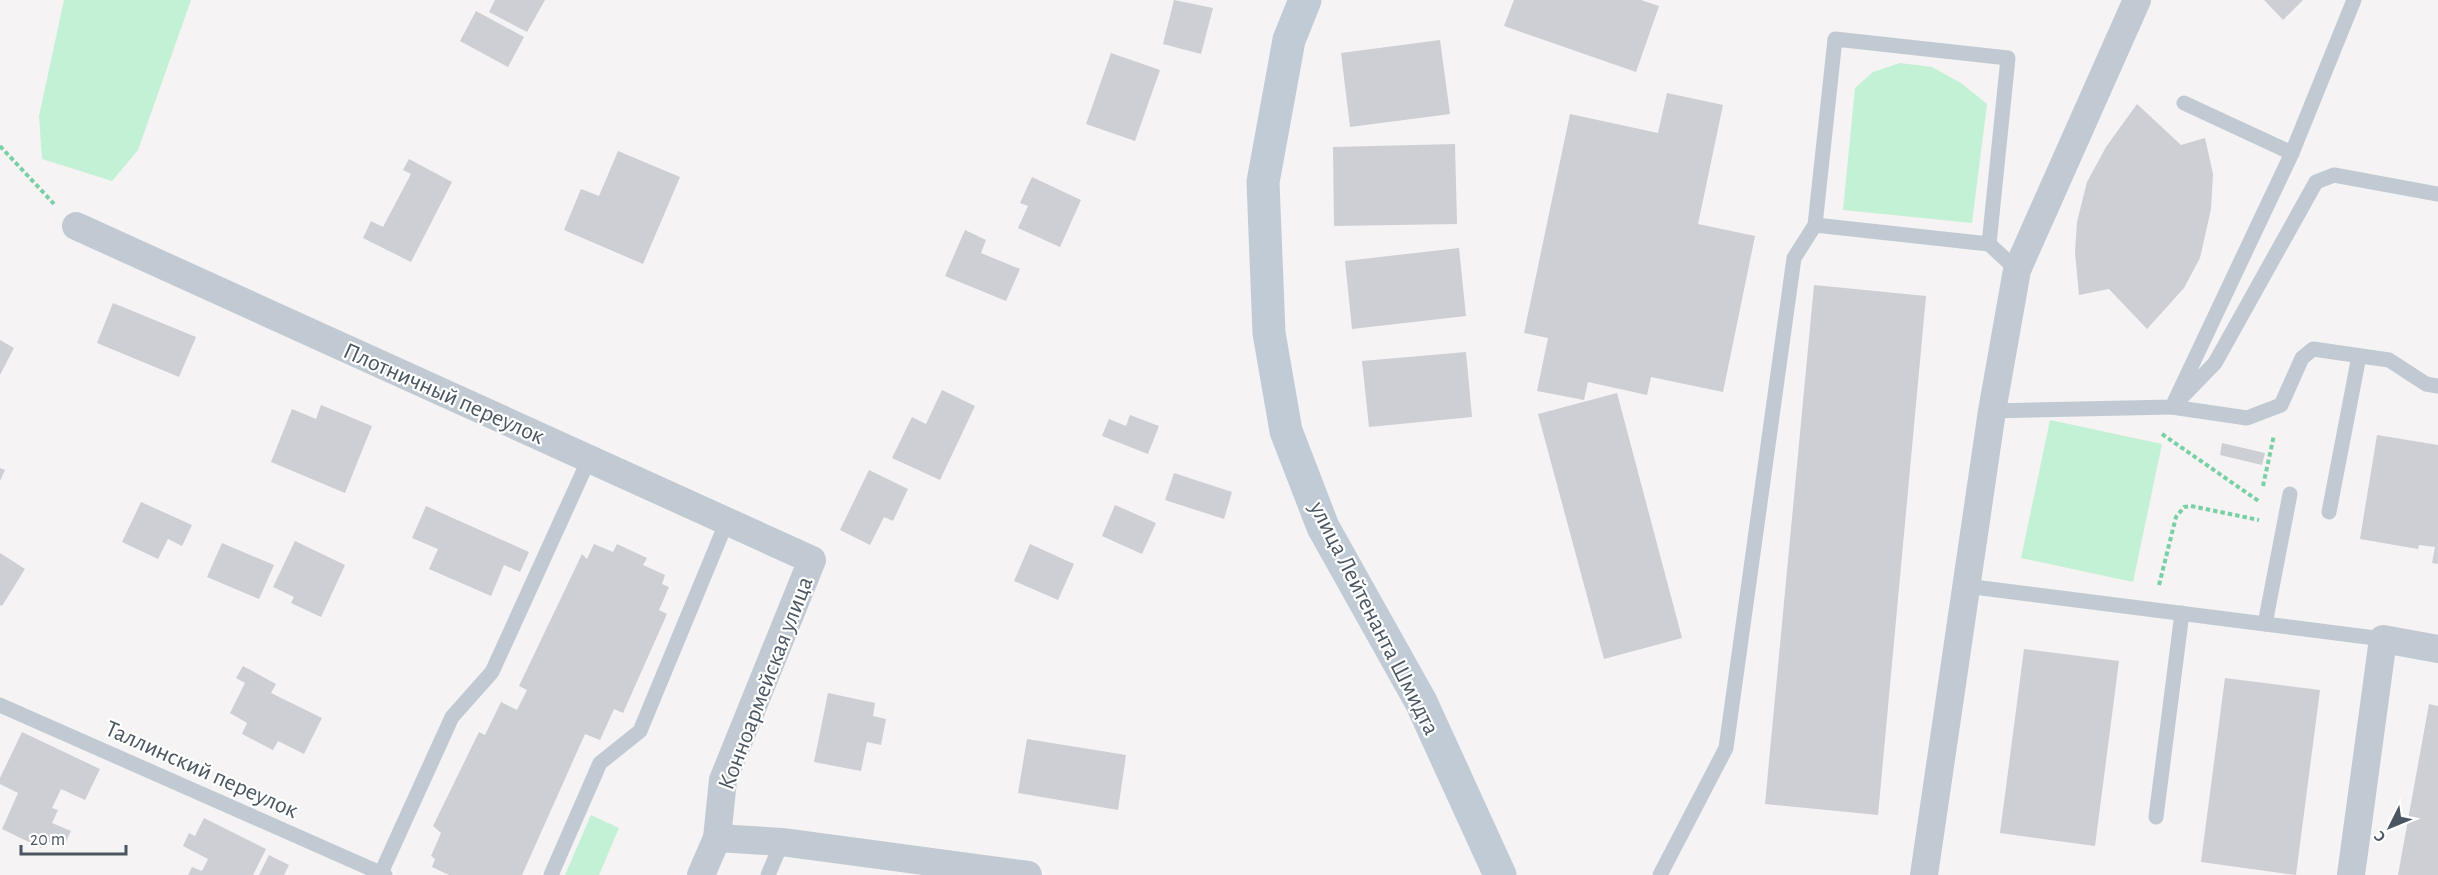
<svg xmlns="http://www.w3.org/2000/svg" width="2438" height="875" viewBox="0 0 2438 875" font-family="'Alegreya Sans',sans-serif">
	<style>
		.green { fill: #c3f1d5 }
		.building { fill: #cdcfd5 }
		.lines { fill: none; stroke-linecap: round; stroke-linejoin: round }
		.path { stroke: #7ad0a6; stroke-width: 4; stroke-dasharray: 4.5 3; stroke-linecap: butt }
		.lane { stroke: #c1cad2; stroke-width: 15 }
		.street { stroke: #c1cad2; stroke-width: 28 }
		.secondary { stroke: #c1cbd6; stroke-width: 33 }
		.labels { text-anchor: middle; stroke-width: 4.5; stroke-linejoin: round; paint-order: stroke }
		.street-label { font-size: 24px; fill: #4a5661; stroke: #fff }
	</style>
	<rect width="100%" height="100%" fill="#f5f3f3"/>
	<g class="green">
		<path d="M 64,0 L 191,0 L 138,150 L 112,181 L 42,159 L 39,116 Z"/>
		<path d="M 1900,63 L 1932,67 L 1961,83 L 1987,104 L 1972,223 L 1843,210 L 1855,88 L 1873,72 Z"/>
		<path d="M 2050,420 L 2162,444 L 2133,582 L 2021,558 Z"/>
		<path d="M 591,815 L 619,828 L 599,875 L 565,875 Z"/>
	</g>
	<g class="building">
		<path d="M 495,0 L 545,0 L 527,32 L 489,12 Z"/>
		<path d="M 1174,0 L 1213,8 L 1201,54 L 1163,44 Z"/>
		<path d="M 1514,0 L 1641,0 L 1659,6 L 1636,72 L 1504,26 Z"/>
		<path d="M 2264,0 L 2303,0 L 2283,20 Z"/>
		<path d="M 476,11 L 524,37 L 508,67 L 460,41 Z"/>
		<path d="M 1440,40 L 1450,114 L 1350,127 L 1341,53 Z"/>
		<path d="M 1111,53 L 1160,70 L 1135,141 L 1086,124 Z"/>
		<path d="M 1667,93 L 1723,105 L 1698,224 L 1755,236 L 1723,392 L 1651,377 L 1647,395 L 1588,382 L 1584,400 L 1537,391 L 1548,338 L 1524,333 L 1570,114 L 1658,133 Z"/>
		<path d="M 2137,104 L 2181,145 L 2205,138 L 2213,174 L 2211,209 L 2200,258 L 2184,288 L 2147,329 L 2109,289 L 2079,295 L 2075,252 L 2077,222 L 2087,182 L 2106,147 Z"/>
		<path d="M 1455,144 L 1457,224 L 1334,226 L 1333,147 Z"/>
		<path d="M 618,151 L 680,177 L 643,264 L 564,230 L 581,189 L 599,196 Z"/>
		<path d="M 409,159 L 452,182 L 411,262 L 363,238 L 371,221 L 383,227 L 411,174 L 403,170 Z"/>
		<path d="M 1032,177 L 1081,200 L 1060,247 L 1018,228 L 1028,206 L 1020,203 Z"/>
		<path d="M 965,230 L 986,240 L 981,253 L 1020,269 L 1006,301 L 945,276 Z"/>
		<path d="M 1459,248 L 1466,316 L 1352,329 L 1345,261 Z"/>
		<path d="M 1814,285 L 1926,296 L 1878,815 L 1765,804 Z"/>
		<path d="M 113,303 L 196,337 L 179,377 L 97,343 Z"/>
		<path d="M 0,340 L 14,348 L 0,375 Z"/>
		<path d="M 1466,352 L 1472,417 L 1369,427 L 1362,361 Z"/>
		<path d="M 942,390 L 975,406 L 940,480 L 892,458 L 912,417 L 926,424 Z"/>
		<path d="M 1617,393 L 1682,638 L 1604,659 L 1538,414 Z"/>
		<path d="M 321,405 L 372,426 L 345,493 L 271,462 L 292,409 L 316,419 Z"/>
		<path d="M 1130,415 L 1159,426 L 1148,454 L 1102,436 L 1109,419 L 1126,426 Z"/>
		<path d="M 2377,435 L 2438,445 L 2438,564 L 2432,563 L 2435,547 L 2419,545 L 2418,549 L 2360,539 Z"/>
		<path d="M 2222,443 L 2265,453 L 2262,465 L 2220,455 Z"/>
		<path d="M 0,468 L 5,470 L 0,481 Z"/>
		<path d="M 869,470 L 908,489 L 893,521 L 884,517 L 870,545 L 840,530 Z"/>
		<path d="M 1174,473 L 1232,492 L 1224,519 L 1165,500 Z"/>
		<path d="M 141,502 L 192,525 L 182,546 L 168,539 L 158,559 L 122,542 Z"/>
		<path d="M 1115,505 L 1156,523 L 1142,554 L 1102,536 Z"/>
		<path d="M 426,506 L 529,552 L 520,572 L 504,565 L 491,596 L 429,569 L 438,549 L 412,538 Z"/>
		<path d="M 295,541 L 345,565 L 321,617 L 291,603 L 294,597 L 273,587 Z"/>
		<path d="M 222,543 L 274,565 L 259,599 L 207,577 Z"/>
		<path d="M 594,544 L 613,552 L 617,544 L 647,558 L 643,565 L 665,575 L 662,584 L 669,587 L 659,610 L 667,614 L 623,713 L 614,709 L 600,740 L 585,734 L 522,875 L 449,875 L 432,867 L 435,859 L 431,856 L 441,833 L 433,826 L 479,732 L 485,735 L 501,702 L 517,710 L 527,690 L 519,686 L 582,554 L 587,559 Z"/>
		<path d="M 1030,544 L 1074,564 L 1058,600 L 1014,581 Z"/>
		<path d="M 0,553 L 25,569 L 2,606 L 0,605 Z"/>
		<path d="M 2024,649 L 2119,661 L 2095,846 L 2000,833 Z"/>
		<path d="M 243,666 L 276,684 L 271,693 L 322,718 L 304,754 L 278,741 L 273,750 L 242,734 L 247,723 L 230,713 L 245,683 L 236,678 Z"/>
		<path d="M 2225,678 L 2320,690 L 2296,875 L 2201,862 Z"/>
		<path d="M 828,693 L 875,703 L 873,716 L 886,719 L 881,745 L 867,742 L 861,771 L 814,762 Z"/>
		<path d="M 2429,704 L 2438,706 L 2438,875 L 2398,875 Z"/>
		<path d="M 22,732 L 100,769 L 85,800 L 61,789 L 52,808 L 58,810 L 52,823 L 71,831 L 63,848 L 44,840 L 41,848 L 2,829 L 18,793 L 0,784 L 0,778 Z"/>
		<path d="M 1027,739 L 1126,755 L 1118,810 L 1018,793 Z"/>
		<path d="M 204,818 L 266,849 L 253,875 L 188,875 L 192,867 L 202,871 L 208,859 L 183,846 L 189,833 L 195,836 Z"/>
		<path d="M 269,855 L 289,865 L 284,875 L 259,875 Z"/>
	</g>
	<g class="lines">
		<g class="path">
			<path d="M 0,146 L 54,204"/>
			<path d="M 2162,434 L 2260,502"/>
			<path d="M 2263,486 L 2274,435"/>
			<path d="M 2159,585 L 2176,517 L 2184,507 L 2191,506 L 2259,520"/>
		</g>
		<g class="lane">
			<path d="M 2292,153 L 2354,0"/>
			<path d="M 1989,244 L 2017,270"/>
			<path d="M 2180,399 L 2215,363 L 2316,182 L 2334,175 L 2438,194"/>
			<path d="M 2172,407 L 2247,418 L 2281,405 L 2302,358 L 2313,349 L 2389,360 L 2426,384 L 2438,386"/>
			<path d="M 1992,411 L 2172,407 L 2292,153 L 2184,103"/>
			<path d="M 2329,512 L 2359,356"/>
			<path d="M 1966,586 L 2383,639"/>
			<path d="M 2265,624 L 2290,494"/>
			<path d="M 0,705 L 385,875"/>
			<path d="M 2156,817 L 2182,613"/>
			<path d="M 381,873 L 452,717 L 492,672 L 589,459"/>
			<path d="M 551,875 L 600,763 L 640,731 L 727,521"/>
			<path d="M 768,875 L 782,842"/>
			<path d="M 1660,875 L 1726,748 L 1794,258 L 1815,225 L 1835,39 L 2008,58 L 1989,244 L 1815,225"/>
		</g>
		<g class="street">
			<path d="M 76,226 L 812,560 L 723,780 L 717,838 L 701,875"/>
			<path d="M 717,838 L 782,842 L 1028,875"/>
			<path d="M 1924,875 L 1992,411 L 2017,270 L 2137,0"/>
			<path d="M 2351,875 L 2383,639 L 2438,649"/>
		</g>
		<path class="secondary" d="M 1305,0 L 1289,40 L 1263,182 L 1269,333 L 1286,431 L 1323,527 L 1421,702 L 1500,875"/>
	</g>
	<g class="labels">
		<g class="street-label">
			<text transform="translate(444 393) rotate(24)" y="8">Плотничный переулок</text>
			<text transform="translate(1375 618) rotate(63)" y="8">улица Лейтенанта Шмидта</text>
			<text transform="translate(765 683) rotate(-69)" y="8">Конноармейская улица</text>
			<text transform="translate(202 769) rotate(24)" y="8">Таллинский переулок</text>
		</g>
	</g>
	<g transform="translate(2390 827) rotate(227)" stroke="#ffffff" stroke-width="4.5" paint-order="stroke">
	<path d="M0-4.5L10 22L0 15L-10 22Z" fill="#4a5661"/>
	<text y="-9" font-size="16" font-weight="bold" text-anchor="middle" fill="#4a5661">С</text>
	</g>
	<path d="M21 845v9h105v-9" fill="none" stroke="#4a5661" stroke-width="3"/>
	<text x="30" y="845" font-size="18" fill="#4a5661" stroke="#ffffff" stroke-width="4.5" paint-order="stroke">20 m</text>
</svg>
